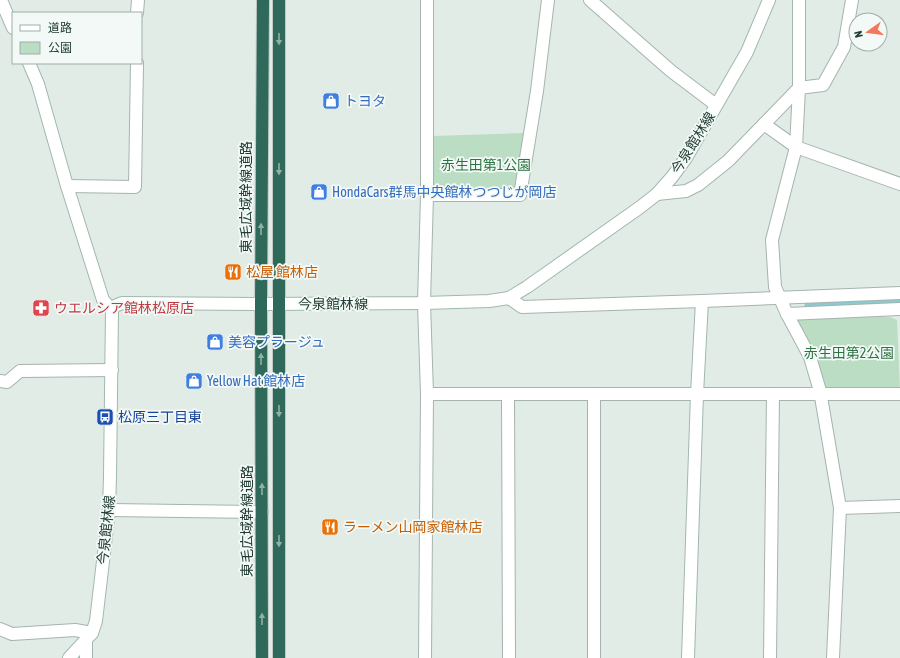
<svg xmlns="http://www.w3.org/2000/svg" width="900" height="658" viewBox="0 0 900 658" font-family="'Asap Condensed','Noto Sans JP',sans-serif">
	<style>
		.green { fill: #bbddc3 }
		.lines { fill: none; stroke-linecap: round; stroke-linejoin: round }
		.river { stroke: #8bcad1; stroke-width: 23 }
		.street-casing { stroke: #a5b4ae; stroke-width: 14 }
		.secondary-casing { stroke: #a1b8af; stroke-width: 14 }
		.highway-casing { stroke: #c1c9c6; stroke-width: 14 }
		.street { stroke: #fff; stroke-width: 12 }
		.secondary { stroke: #fff; stroke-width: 12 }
		.highway { stroke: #2e695a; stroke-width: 12 }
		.oneway { fill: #90b1a8 }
		.labels { text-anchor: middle; stroke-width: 3.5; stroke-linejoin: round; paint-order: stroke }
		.shop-label { font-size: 14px; fill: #366cbe; stroke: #f3f9f6; text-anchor: start }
		.street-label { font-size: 14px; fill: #223d35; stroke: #f3f9f6 }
		.park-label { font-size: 14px; fill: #2d7444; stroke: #f3f9f6 }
		.food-label { font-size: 14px; fill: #c56008; stroke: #f3f9f6; text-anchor: start }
		.health-label { font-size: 14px; fill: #be3a42; stroke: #f3f9f6; text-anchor: start }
		.transit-label { font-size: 14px; fill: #164399; stroke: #f3f9f6; text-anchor: start }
	</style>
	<rect width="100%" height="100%" fill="#e2ece7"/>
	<g class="green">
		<path d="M 525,133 L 520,195 L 431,195 L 433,136 Z"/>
		<path d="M 789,314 L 890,317 L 897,320 L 900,391 L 820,391 Z"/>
	</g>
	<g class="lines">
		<path class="river" d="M 816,306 L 900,303"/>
		<defs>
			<g id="street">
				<path d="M 590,0 L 671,71 L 716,105"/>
				<path d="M 852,0 L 844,47 L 823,85 L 799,88 L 796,147 L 900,184"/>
				<path d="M 137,13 L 138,0"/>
				<path d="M 764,124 L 796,147 L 772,240 L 775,287 L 787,314 L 810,357 L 820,391 L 840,508 L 833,658"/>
				<path d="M 67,186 L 135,187 L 137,63"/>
				<path d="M 657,194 L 686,191 L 698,185 L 728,161 L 799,88 L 799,0"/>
				<path d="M 427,195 L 520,195 L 537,91 L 548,0"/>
				<path d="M 509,298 L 522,307 L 702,301 L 900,293"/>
				<path d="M 787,314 L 900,309"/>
				<path d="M 0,381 L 7,382 L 20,371 L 112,370"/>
				<path d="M 427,394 L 900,394"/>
				<path d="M 508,394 L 509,658"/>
				<path d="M 840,508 L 900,506"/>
				<path d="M 109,510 L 262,512"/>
				<path d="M 0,629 L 12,634 L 75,630 L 92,633"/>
				<path d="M 86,658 L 86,640"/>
				<path d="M 425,658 L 427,394 L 424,303 L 427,195 L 427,0"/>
				<path d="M 594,658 L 594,394"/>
				<path d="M 770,658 L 773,394"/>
			</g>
			<g id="secondary">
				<path d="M 1,0 L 13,28"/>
				<path d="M 29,63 L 38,84 L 67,186 L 103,300 L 112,310"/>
				<path d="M 69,658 L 92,633 L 96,621 L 109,510 L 110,476 L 112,310 L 115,306 L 122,303 L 261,304 L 424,303 L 489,301 L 509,298 L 527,287 L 639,208 L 657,194 L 672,177 L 686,158 L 747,52 L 769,0"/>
				<path d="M 688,658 L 697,394 L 702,301"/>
			</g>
			<g id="highway">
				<path d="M 279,0 L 279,658"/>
				<path d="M 262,658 L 261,304 L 263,0"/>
			</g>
		</defs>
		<use href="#street" class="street-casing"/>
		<use href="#secondary" class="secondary-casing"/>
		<use href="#highway" class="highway-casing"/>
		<use href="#street" class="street"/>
		<use href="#secondary" class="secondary"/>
		<use href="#highway" class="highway"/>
	</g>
	<defs><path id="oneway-solid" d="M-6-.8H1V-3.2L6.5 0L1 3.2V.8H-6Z"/></defs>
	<g class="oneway">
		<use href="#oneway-solid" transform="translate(279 39) rotate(90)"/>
		<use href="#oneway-solid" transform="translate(279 169) rotate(90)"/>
		<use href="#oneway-solid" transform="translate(261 229) rotate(-90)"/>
		<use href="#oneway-solid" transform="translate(261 359) rotate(-90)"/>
		<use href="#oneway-solid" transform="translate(279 411) rotate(90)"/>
		<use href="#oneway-solid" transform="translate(262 489) rotate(-90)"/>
		<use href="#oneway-solid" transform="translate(279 541) rotate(90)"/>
		<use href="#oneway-solid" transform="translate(262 619) rotate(-90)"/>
	</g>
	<defs>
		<symbol id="shop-square" viewBox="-11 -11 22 22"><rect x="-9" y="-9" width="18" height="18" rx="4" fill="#3f7fe0" stroke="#f3f9f6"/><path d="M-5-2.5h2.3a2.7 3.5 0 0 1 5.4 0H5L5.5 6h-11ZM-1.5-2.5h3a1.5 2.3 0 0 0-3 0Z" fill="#fff"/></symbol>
		<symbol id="restaurant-square" viewBox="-11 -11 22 22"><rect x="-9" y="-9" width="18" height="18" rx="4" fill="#e8710a" stroke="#f3f9f6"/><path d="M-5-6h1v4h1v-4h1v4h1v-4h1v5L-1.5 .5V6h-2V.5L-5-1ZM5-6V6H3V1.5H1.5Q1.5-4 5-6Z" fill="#fff"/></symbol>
		<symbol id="pharmacy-square" viewBox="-11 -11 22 22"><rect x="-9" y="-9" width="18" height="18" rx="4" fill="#e0444e" stroke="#f3f9f6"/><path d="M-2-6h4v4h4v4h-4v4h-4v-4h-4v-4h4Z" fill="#fff"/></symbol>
		<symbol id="bus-square" viewBox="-11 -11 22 22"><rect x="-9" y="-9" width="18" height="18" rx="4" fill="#1a4fb4" stroke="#f3f9f6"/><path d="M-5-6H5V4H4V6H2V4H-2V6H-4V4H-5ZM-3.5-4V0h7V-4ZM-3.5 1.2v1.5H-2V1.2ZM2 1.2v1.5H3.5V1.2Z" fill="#fff"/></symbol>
	</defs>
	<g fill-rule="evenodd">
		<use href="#shop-square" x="321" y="91" width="20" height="20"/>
		<use href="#shop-square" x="309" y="182" width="20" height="20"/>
		<use href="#restaurant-square" x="223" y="262" width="20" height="20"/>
		<use href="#pharmacy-square" x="31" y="298" width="20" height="20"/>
		<use href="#shop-square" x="205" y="332" width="20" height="20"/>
		<use href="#shop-square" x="184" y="371" width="20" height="20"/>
		<use href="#bus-square" x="95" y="407" width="20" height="20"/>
		<use href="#restaurant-square" x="320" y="517" width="20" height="20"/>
	</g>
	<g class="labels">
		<g class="shop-label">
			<text x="344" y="106">トヨタ</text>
			<text x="332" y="197">HondaCars群馬中央館林つつじが岡店</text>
			<text x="228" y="347">美容プラージュ</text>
			<text x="207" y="386">Yellow Hat 館林店</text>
		</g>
		<g class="street-label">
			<text transform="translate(693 143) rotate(-58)" y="5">今泉館林線</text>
			<text transform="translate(246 197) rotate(-90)" y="5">東毛広域幹線道路</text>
			<text x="333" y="309">今泉館林線</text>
			<text transform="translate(247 521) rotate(-90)" y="5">東毛広域幹線道路</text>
			<text transform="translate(106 530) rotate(-84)" y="5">今泉館林線</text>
		</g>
		<g class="park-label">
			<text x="486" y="170">赤生田第1公園</text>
			<text x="849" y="358">赤生田第2公園</text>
		</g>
		<g class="food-label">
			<text x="246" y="277">松屋 館林店</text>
			<text x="343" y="532">ラーメン山岡家館林店</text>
		</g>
		<g class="health-label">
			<text x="54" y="313">ウエルシア館林松原店</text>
		</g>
		<g class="transit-label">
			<text x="118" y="422">松原三丁目東</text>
		</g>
	</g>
	<rect x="12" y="12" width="130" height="52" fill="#f3f9f6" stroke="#9faea9"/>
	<rect x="20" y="25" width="20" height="6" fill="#ffffff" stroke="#9faea9"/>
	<text x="48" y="32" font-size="12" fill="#223d35">道路</text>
	<rect x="20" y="42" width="20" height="12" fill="#bbddc3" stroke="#9faea9"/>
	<text x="48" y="52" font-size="12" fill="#223d35">公園</text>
	<g transform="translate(868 32) rotate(256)"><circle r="19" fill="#f3f9f6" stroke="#9faea9"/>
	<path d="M0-3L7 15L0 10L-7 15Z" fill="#f1785c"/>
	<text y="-6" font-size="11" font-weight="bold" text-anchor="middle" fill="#223d35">N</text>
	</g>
</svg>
